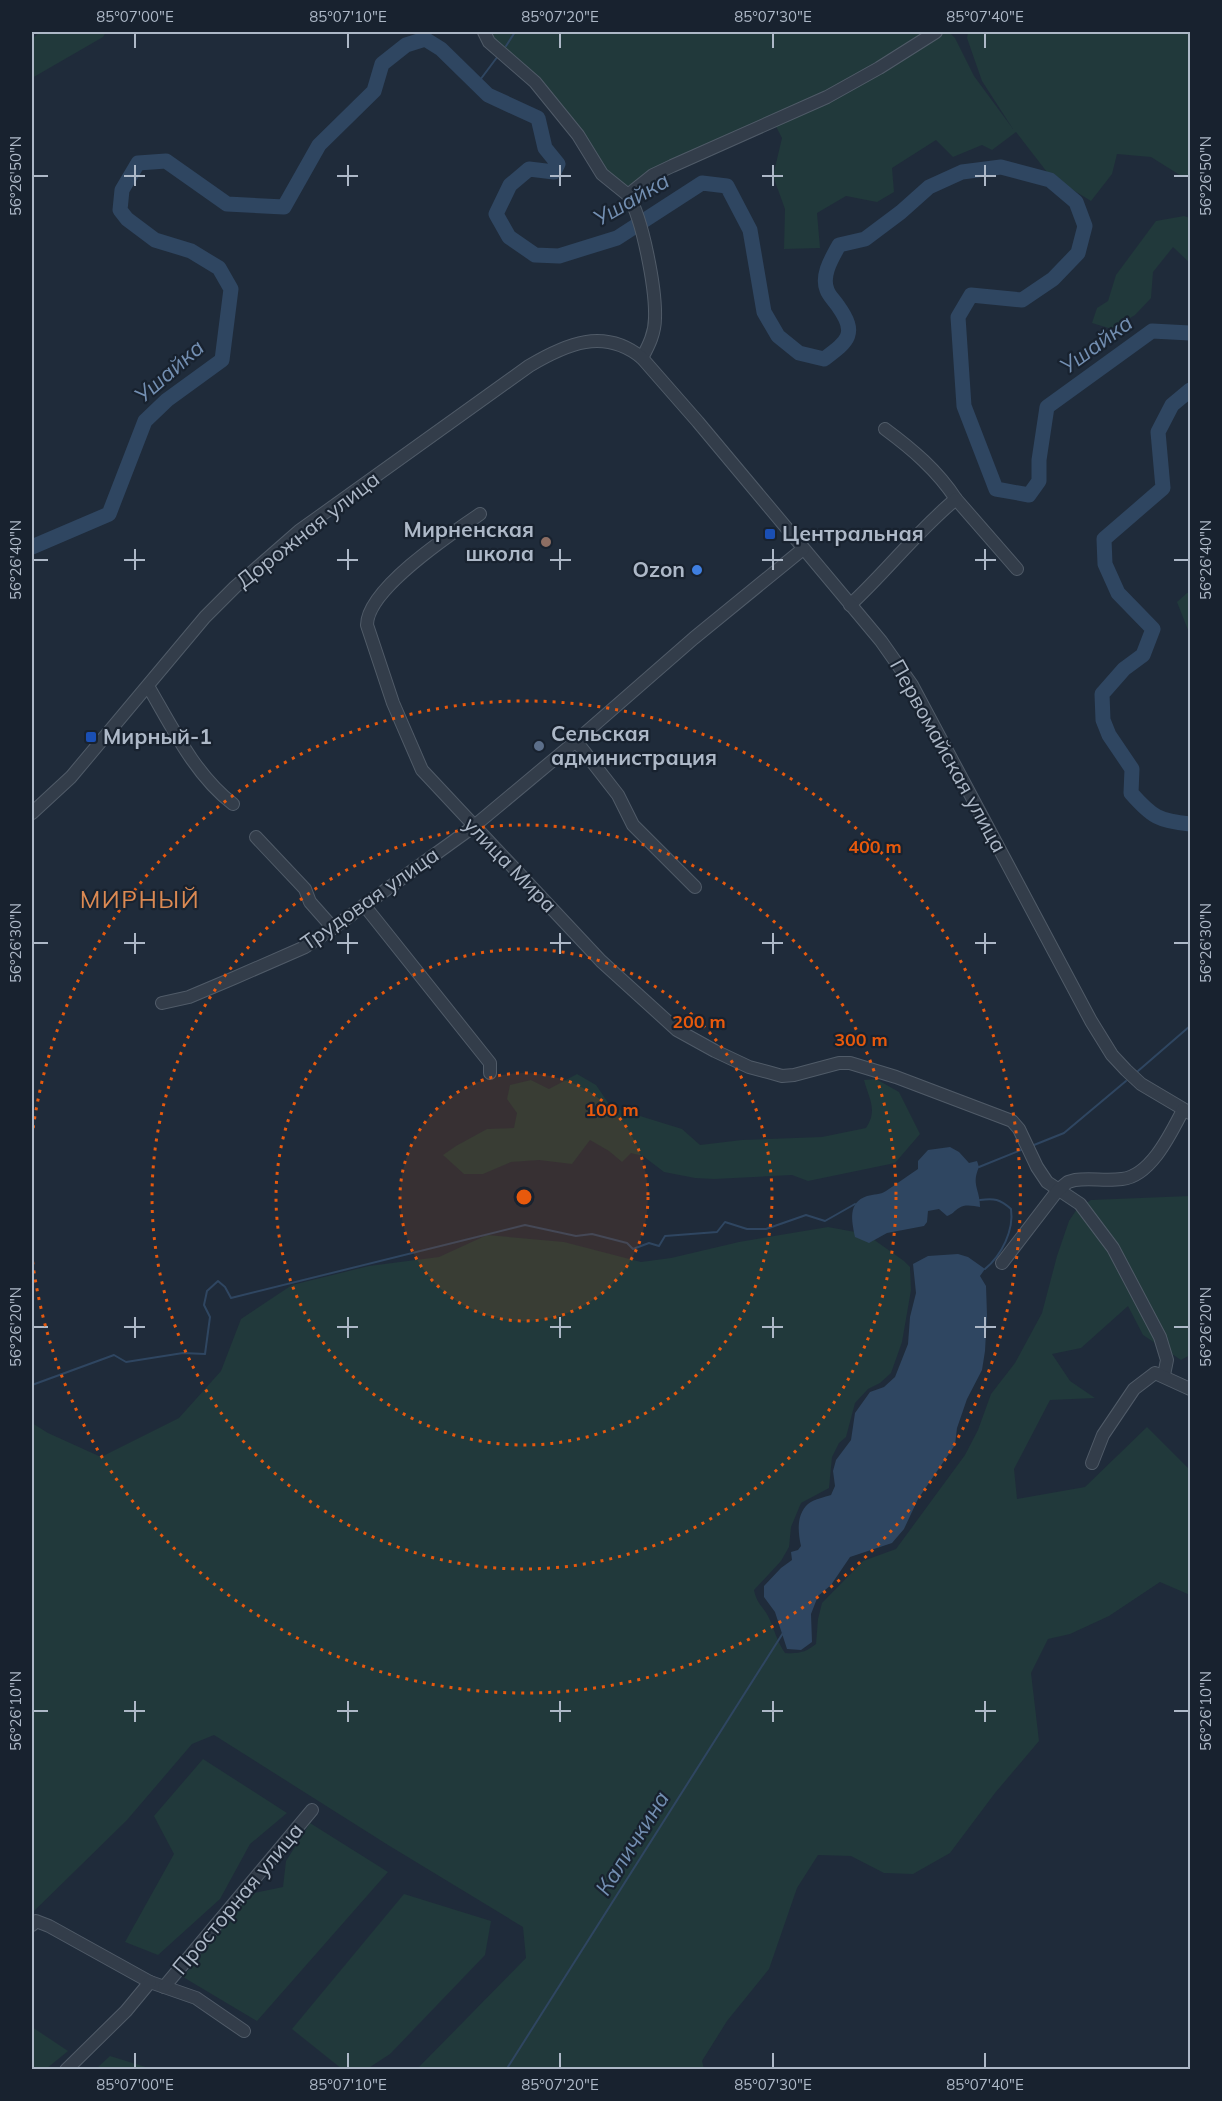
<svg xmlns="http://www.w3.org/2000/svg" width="1222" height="2101" viewBox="0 0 1222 2101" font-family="Mulish,sans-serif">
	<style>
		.green { fill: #21393b }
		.water { fill: #2f4661 }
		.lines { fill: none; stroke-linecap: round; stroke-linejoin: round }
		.stream { stroke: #2f4661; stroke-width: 2 }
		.river { stroke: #2f4661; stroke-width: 15 }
		.minor-casing { stroke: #505b68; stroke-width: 14 }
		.minor { stroke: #333d4a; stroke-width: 12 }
		.ticks { fill: none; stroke: #adb8c7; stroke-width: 2 }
		.ring { fill: none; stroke: #e8590c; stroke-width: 3; stroke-dasharray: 3 6 }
		.transit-dot { fill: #1a4fb4; stroke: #18222f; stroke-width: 2 }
		.education-dot { fill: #8d6e63; stroke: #18222f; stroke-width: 2 }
		.shop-dot { fill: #3f7fe0; stroke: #18222f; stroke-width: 2 }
		.service-dot { fill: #5c6f8a; stroke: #18222f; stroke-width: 2 }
		.labels { text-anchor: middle; stroke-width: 4.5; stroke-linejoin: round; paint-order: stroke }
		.street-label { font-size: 21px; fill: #adb8c7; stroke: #18222f }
		.poi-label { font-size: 21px; font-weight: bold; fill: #adb8c7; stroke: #18222f; text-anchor: start }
		.water-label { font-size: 22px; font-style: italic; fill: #738fb2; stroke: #18222f }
		.quarter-label { font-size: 24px; letter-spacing: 1.5px; fill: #dc8a53; stroke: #18222f }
		.centre { fill: #e8590c; stroke: #18222f; stroke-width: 3 }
		.ring-label { font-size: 18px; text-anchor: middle; font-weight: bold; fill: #e8590c; stroke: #18222f; stroke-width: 4.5; stroke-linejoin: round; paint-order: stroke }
		.neatline { fill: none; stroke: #adb8c7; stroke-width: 2 }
		.ticks-label { font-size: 15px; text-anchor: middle; fill: #adb8c7 }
	</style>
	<rect width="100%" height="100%" fill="#1f2b3a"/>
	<g class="green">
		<path d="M 40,32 L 106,32 L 103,37 L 32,78 L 32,39 Z"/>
		<path d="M 490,32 L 949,32 L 955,38 L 974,76 L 1013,129 L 982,81 L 967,38 L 968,32 L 1190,32 L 1190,175 L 1183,177 L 1151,157 L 1117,154 L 1112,174 L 1091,201 L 1050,176 L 1016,132 L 992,150 L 982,145 L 953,157 L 936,140 L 892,168 L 894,192 L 877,202 L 846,196 L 817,213 L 820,248 L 784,249 L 785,209 L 773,176 L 782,138 L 771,117 L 675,160 L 628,186 L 615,183 L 519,59 L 492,39 Z"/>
		<path d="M 1184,216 L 1190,218 L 1190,263 L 1173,247 L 1153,272 L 1151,298 L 1135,315 L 1112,329 L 1092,323 L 1097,308 L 1108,301 L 1116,275 L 1156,221 Z"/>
		<path d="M 1187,593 L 1190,593 L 1190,629 L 1188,630 L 1177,602 Z"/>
		<path d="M 577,1074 L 596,1085 L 611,1107 L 682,1129 L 700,1145 L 742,1140 L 822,1137 L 866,1128 C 878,1110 869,1099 864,1080 L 876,1079 L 899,1092 L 920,1134 L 895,1163 L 808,1181 L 792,1175 L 714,1179 L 695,1178 L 664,1172 L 643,1156 L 631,1153 L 622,1162 L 609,1151 L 590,1140 L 572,1164 L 539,1160 L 511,1162 L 483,1174 L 464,1174 L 443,1155 L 456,1146 L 487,1129 L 514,1128 L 517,1113 L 507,1099 L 510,1085 L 531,1080 L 549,1089 Z"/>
		<path d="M 1190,1196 L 1190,1355 L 1181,1360 L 1143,1335 L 1128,1306 L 1081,1348 L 1052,1354 L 1070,1381 L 1095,1398 L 1050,1400 L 1014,1469 L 1017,1499 L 1085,1487 L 1147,1427 L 1190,1470 L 1190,1595 L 1160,1582 L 1109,1616 L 1070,1634 L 1048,1639 L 1031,1673 L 1039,1741 L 995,1793 L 950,1853 L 913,1874 L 884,1873 L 851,1856 L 818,1855 L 797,1888 L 769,1969 L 727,2021 L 702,2061 L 704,2069 L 417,2069 L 526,1958 L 523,1927 L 388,1845 L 214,1735 L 192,1744 L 127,1820 L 32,1913 L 32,1423 L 48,1433 L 101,1457 L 179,1418 L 221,1371 L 241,1319 L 292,1285 L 369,1266 L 439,1257 L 487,1235 L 564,1242 L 641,1262 L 671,1258 L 739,1242 L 828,1227 L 866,1234 L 904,1261 L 910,1267 L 911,1290 L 902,1342 L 891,1373 L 880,1383 L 868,1389 L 855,1403 L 846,1437 L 839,1443 L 832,1457 L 829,1488 L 801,1503 L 791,1527 L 789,1547 L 781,1561 L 754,1590 C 757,1604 762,1605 768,1616 C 774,1628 777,1642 785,1653 C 799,1654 806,1652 816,1644 L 818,1619 L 822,1603 L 863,1561 L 896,1549 L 965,1455 L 978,1430 L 991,1394 L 1015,1363 L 1042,1313 L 1057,1256 L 1069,1221 L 1077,1209 L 1091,1200 Z"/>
		<path d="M 203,1759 L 287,1813 L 250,1844 L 220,1899 L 158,1955 L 125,1942 L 174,1854 L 154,1816 Z"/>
		<path d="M 310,1823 L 388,1872 L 257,2021 L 183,1977 L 245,1895 L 283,1887 L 286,1861 Z"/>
		<path d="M 404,1894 L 491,1921 L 485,1955 L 390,2054 L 367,2069 L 342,2069 L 292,2029 Z"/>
		<path d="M 32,2027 L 68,2051 L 46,2069 L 32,2069 Z"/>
		<path d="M 110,2056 L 152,2069 L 96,2069 Z"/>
	</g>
	<g class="water">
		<path d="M 950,1147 L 959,1152 L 969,1163 L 977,1161 L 979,1167 C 971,1185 980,1189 980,1207 C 973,1206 965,1204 959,1208 C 954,1211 953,1214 947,1216 L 939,1209 L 928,1211 L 927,1222 L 924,1226 L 887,1233 L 869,1243 L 855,1237 C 852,1221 847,1203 867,1196 C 874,1194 880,1195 886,1191 C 897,1184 907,1176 918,1169 L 918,1161 L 928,1150 Z"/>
		<path d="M 958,1254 L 968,1257 L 985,1269 L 980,1276 L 986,1286 L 987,1315 L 985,1351 L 982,1370 L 967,1399 L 957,1428 L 955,1445 L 918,1499 L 904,1529 L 892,1543 L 850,1557 L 831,1585 L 818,1596 L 811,1614 L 812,1642 L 801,1650 L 787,1649 L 775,1612 L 764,1597 L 764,1586 L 781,1568 L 792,1560 L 791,1552 L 798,1550 L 801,1546 C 798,1532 796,1515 808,1504 C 814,1499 825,1497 831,1495 L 835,1486 L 833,1471 L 836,1460 L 851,1440 L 855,1413 L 870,1392 L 884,1387 L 895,1377 L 908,1344 L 910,1317 L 916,1293 L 913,1264 L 928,1256 Z"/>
	</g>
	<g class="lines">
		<g class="stream">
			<path d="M 506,46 L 515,32"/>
			<path d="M 477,84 L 498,56"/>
			<path d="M 1138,1071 L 1190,1026"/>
			<path d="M 1034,1145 L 1064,1133 L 1126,1081"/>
			<path d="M 979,1167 L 1021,1150"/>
			<path d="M 980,1200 C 994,1198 1000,1199 1011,1209 C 1014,1230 1002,1255 985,1269"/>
			<path d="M 32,1385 L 114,1355 L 126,1362 L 183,1353 L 205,1354 L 210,1317 L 204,1305 L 207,1291 L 218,1281 L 225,1287 L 231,1298 L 525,1225 L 576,1236 L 592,1234 L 627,1243 L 633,1249 L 649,1243 L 659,1246 L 665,1236 L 717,1232 L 725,1222 L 747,1229 L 766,1229 L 806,1215 L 825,1221 L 855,1204"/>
			<path d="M 506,2070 L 783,1633"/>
		</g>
		<g class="river">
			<path d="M 1190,390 L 1172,405 L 1158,432 L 1163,488 L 1104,539 L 1105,564 L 1118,593 L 1153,629 L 1143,655 L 1124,669 L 1102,694 L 1103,720 L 1109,735 L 1132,769 L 1131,793 C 1152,817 1159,821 1190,824"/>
			<path d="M 32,547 L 109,514 L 145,421 L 167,400 L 222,360 L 231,289 L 219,268 L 191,251 L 155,240 L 127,219 L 120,210 L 122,190 L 138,163 L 166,161 L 227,204 L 284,207 L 319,145 L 374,91 L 382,64 L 406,45 L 425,39 L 441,49 L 488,95 L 538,118 L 545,148 L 558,164 L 554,172 L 529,169 L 510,185 L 496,214 L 509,237 L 535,255 L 559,256 L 617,238 L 702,183 L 727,186 L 750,230 L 764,312 L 778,336 L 799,353 L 824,359 C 848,341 858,334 838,306 C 835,301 829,296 827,290 C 821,275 832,258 839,245 L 865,239 L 901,212 L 929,187 L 962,172 L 1001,167 L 1050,180 L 1076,202 L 1085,226 L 1078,253 L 1053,279 L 1022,300 L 971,295 L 958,317 L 964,406 L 996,489 L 1029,495 L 1039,481 L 1039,460 L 1047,407 L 1152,331 L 1190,333"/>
		</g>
		<defs>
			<g id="minor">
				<path d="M 484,32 L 489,42 L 535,82 L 578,135 L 602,174 L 628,195"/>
				<path d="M 642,358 C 649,345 655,333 655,318 C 656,290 643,219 628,195 L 653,175 L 672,166 L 827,97 L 879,68 L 936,32"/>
				<path d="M 885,429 C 912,449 937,470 956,499"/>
				<path d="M 480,514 C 452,533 367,589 367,625 L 393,703 L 422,770 L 601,961 L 677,1030 L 715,1051 L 749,1067 L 768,1072 L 782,1076 L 794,1075 L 839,1063 L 850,1063 L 896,1077 L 1012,1121 L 1019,1129 L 1037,1167 L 1047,1182 L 1080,1204 L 1113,1248 L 1160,1337 L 1167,1360 L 1164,1375"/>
				<path d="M 850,605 C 887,571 917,531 956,499 L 1017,569"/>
				<path d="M 148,686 C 172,727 195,775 233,804"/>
				<path d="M 576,741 L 618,795 L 633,825 L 695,887"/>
				<path d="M 32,813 L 71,777 L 205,617 L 235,587 L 299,531 L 529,366 C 566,344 604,327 642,358 L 698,422 L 881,641 L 912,685 L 1091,1021 L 1112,1055 L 1126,1070 L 1141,1084 L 1190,1113"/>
				<path d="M 256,837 L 305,889 L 310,902 L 333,928"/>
				<path d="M 364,905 L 490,1063 L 490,1073"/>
				<path d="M 162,1003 L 189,997 L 234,978 L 305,947 L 333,928 L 473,827 L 576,741 L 694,638 L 803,549"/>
				<path d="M 1002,1263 L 1058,1190 L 1068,1182 L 1075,1180 C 1090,1178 1106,1181 1122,1179 C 1151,1176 1171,1133 1183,1110"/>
				<path d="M 1092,1463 L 1103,1435 L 1134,1389 L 1155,1373 L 1190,1389"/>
				<path d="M 32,1925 L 36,1921 L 49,1926 L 150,1982 L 196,1998 L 244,2031"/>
				<path d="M 164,1987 L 312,1810"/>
				<path d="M 66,2070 L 126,2011 L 150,1982"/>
			</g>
		</defs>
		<use href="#minor" class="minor-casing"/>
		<use href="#minor" class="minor"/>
	</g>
	<path class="ticks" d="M 135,33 L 135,48M 348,33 L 348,48M 560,33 L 560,48M 773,33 L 773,48M 985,33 L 985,48M 135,165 L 135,186M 348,165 L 348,186M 560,165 L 560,186M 773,165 L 773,186M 985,165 L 985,186M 33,176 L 48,176M 124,176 L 145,176M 337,176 L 358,176M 550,176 L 571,176M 762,176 L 783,176M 975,176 L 996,176M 1174,176 L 1189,176M 135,549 L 135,570M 348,549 L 348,570M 560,549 L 560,570M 773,549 L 773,570M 985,549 L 985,570M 33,560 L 48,560M 124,560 L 145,560M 337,560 L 358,560M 550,560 L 571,560M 762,560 L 783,560M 975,560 L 996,560M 1174,560 L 1189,560M 135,933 L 135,954M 348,933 L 348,954M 560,933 L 560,954M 773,933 L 773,954M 985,933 L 985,954M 33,943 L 48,943M 124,943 L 145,943M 337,943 L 358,943M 550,943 L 571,943M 762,943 L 783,943M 975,943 L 996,943M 1174,943 L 1189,943M 135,1317 L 135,1338M 348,1317 L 348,1338M 560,1317 L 560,1338M 773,1317 L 773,1338M 985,1317 L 985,1338M 33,1327 L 48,1327M 124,1327 L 145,1327M 337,1327 L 358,1327M 550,1327 L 571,1327M 762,1327 L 783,1327M 975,1327 L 996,1327M 1174,1327 L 1189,1327M 135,1701 L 135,1722M 348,1701 L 348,1722M 560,1701 L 560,1722M 773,1701 L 773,1722M 985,1701 L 985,1722M 33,1711 L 48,1711M 124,1711 L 145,1711M 337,1711 L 358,1711M 550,1711 L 571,1711M 762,1711 L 783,1711M 975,1711 L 996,1711M 1174,1711 L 1189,1711M 135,2053 L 135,2068M 348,2053 L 348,2068M 560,2053 L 560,2068M 773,2053 L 773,2068M 985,2053 L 985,2068"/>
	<circle cx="524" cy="1197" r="124" fill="#e8590c" fill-opacity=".12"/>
	<g class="ring">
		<circle cx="524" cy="1197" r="124"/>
		<circle cx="524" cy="1197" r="248"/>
		<circle cx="524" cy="1197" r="372"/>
		<path d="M32 1137A496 496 0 1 1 32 1257"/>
	</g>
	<g class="transit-dot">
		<rect x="764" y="528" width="12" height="12" rx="3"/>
		<rect x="85" y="731" width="12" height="12" rx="3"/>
	</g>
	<circle class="education-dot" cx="546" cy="542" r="6"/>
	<circle class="shop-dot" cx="697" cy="570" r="6"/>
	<circle class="service-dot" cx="539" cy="746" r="6"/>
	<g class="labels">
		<g class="street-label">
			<text transform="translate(308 530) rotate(-38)" y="7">Дорожная улица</text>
			<text transform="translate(948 756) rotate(61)" y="7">Первомайская улица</text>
			<text transform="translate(510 865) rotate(46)" y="7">улица Мира</text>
			<text transform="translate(370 899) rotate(-35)" y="7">Трудовая улица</text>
			<text transform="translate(238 1899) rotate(-50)" y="7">Просторная улица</text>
		</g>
		<g class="poi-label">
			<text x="534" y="537" text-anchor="end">Мирненская<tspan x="534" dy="24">школа</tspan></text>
			<text x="782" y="541">Центральная</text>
			<text x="685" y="577" text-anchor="end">Ozon</text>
			<text x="551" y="741">Сельская<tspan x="551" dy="24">администрация</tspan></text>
			<text x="103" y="744">Мирный-1</text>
		</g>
		<g class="water-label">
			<text transform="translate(631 199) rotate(-30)" y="8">Ушайка</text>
			<text transform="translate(1096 344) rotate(-36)" y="8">Ушайка</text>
			<text transform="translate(169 371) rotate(-41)" y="8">Ушайка</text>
			<text transform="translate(632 1843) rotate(-58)" y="8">Каличкина</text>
		</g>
		<g class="quarter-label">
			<text x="140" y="908">МИРНЫЙ</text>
		</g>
	</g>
	<circle cx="524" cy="1197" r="9" class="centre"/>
	<g class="ring-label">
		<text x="875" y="853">400 m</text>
		<text x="699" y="1028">200 m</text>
		<text x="861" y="1046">300 m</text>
		<text x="612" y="1116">100 m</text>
	</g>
	<rect width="1222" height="2101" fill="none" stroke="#18222f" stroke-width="66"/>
	<rect x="33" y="33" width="1156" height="2035" class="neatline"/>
	<g class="ticks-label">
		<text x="135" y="22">85°07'00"E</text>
		<text x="348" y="22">85°07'10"E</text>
		<text x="560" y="22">85°07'20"E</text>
		<text x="773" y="22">85°07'30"E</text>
		<text x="985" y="22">85°07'40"E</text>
		<text transform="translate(16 176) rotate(-90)" y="5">56°26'50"N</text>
		<text transform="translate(1206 176) rotate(-90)" y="5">56°26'50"N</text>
		<text transform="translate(16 560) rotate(-90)" y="5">56°26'40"N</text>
		<text transform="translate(1206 560) rotate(-90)" y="5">56°26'40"N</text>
		<text transform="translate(16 943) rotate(-90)" y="5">56°26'30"N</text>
		<text transform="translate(1206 943) rotate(-90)" y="5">56°26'30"N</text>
		<text transform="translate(16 1327) rotate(-90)" y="5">56°26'20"N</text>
		<text transform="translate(1206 1327) rotate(-90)" y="5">56°26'20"N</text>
		<text transform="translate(16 1711) rotate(-90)" y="5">56°26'10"N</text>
		<text transform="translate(1206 1711) rotate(-90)" y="5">56°26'10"N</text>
		<text x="135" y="2090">85°07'00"E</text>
		<text x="348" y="2090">85°07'10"E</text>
		<text x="560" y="2090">85°07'20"E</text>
		<text x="773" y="2090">85°07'30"E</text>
		<text x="985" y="2090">85°07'40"E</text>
	</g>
</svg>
